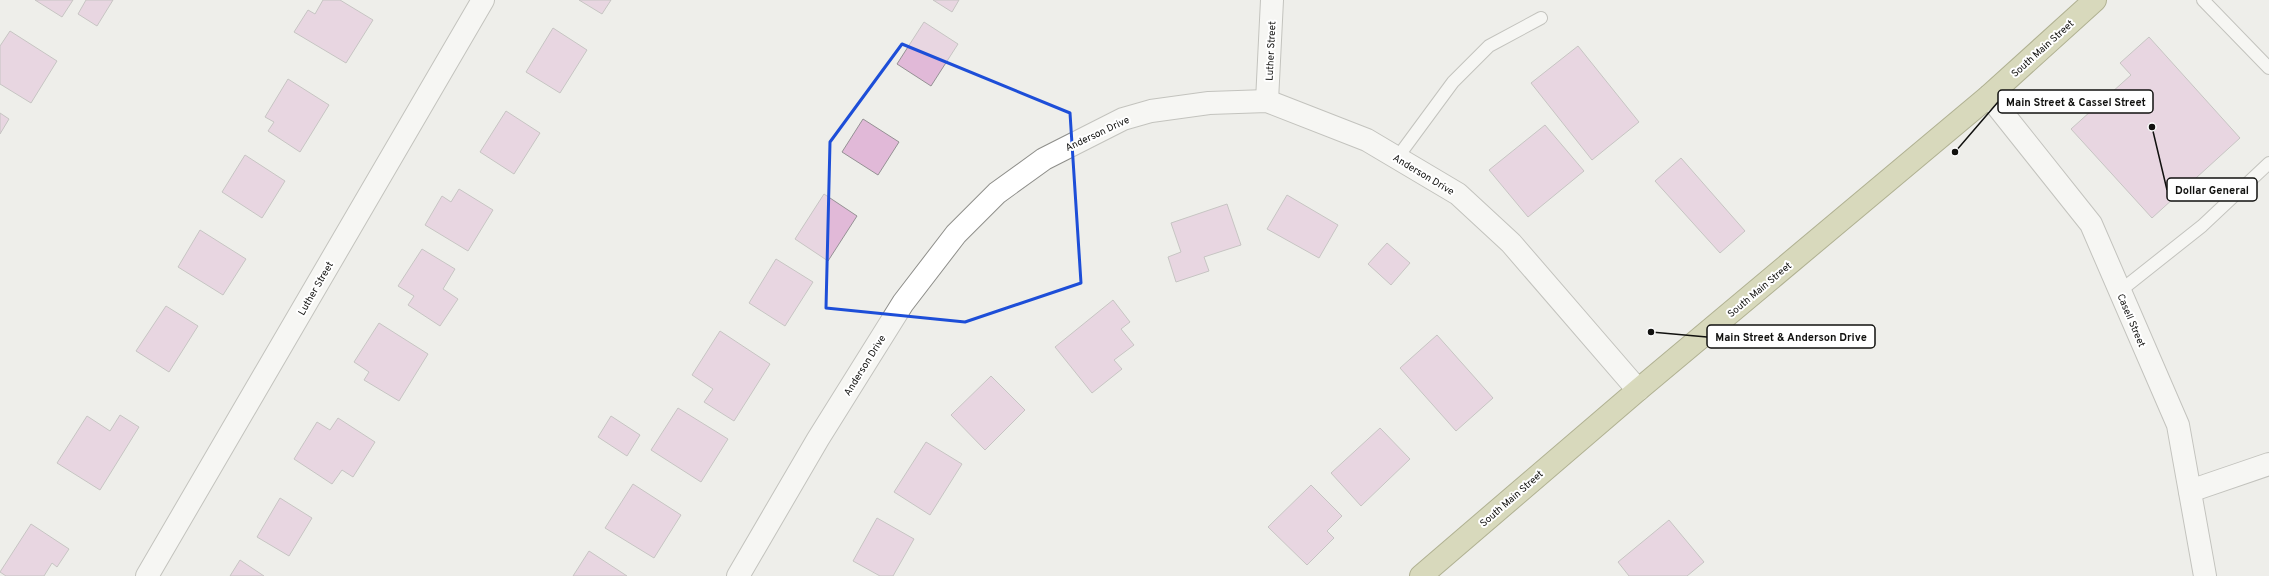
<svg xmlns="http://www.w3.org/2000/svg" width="2269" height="576" viewBox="0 0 2269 576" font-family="Overpass,sans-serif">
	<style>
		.building { fill: #e1b9d8; stroke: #959194 }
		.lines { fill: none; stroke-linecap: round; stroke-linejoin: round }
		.service-casing { stroke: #8e8e8a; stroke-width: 14 }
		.minor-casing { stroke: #8e8e8a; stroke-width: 24 }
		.tertiary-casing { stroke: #8e8e8a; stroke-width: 24 }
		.primary-casing { stroke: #646628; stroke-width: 24 }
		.service { stroke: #fff; stroke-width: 12 }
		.minor { stroke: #fff; stroke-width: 22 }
		.tertiary { stroke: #fff; stroke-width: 22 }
		.primary { stroke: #bcbe86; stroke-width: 22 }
		.marked { fill: none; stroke: #1d4ed8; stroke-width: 3; stroke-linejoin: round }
		.labels { text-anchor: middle; stroke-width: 4; stroke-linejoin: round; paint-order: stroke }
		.street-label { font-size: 10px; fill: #11110f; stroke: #fff }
		.leader { fill: none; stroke: #11110f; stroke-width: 1.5 }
		.callout-dot { fill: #11110f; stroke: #fff; stroke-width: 1.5 }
		.callout { fill: #fff; stroke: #11110f; stroke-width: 1.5 }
		.callout-label { font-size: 11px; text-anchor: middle; font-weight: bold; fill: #11110f }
	</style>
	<rect width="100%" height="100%" fill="#eeeeea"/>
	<g class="building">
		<path d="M 35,0 L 73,0 L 62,17 Z"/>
		<path d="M 86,0 L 113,0 L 97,26 L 78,14 Z"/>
		<path d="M 323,0 L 340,0 L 373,20 L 346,63 L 294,32 L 308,10 L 315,14 Z"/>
		<path d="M 579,0 L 611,0 L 602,14 Z"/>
		<path d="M 933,0 L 959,0 L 952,12 Z"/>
		<path d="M 924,22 L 958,44 L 931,86 L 897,64 Z"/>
		<path d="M 553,28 L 587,50 L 560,93 L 526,72 Z"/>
		<path d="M 10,31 L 57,61 L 31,103 L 0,84 L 0,46 Z"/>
		<path d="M 2149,37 L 2240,138 L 2152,218 L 2071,129 L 2131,75 L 2120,63 Z"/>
		<path d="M 1578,46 L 1639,122 L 1592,160 L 1531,83 Z"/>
		<path d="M 288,79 L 329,105 L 300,152 L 268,131 L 274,122 L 265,117 Z"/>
		<path d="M 506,111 L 540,133 L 514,174 L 480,152 Z"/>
		<path d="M 0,113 L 9,119 L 0,134 Z"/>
		<path d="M 863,119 L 899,142 L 878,175 L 842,152 Z"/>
		<path d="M 1545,125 L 1584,171 L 1528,217 L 1489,170 Z"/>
		<path d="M 245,155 L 285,181 L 262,218 L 222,192 Z"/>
		<path d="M 1681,158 L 1745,231 L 1720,253 L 1655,181 Z"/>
		<path d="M 459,189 L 493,210 L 468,251 L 425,225 L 442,196 L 451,202 Z"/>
		<path d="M 824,194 L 857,216 L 828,261 L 795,239 Z"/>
		<path d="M 1287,195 L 1338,225 L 1319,258 L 1267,229 Z"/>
		<path d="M 1227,204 L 1241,245 L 1204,257 L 1209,271 L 1176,282 L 1168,257 L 1181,252 L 1171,223 Z"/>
		<path d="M 200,230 L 246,259 L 223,295 L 178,267 Z"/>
		<path d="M 1387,243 L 1410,263 L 1391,285 L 1368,264 Z"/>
		<path d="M 422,249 L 455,269 L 443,289 L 458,299 L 440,326 L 408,305 L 414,296 L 398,286 Z"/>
		<path d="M 776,259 L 813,282 L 785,326 L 749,303 Z"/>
		<path d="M 1113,300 L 1130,322 L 1121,329 L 1134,345 L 1114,360 L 1122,369 L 1092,393 L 1055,347 Z"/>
		<path d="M 166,306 L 198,326 L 169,372 L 136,351 Z"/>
		<path d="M 379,323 L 428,354 L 399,401 L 364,380 L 369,372 L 354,362 Z"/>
		<path d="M 720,331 L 770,364 L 734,421 L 704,402 L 713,389 L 692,375 Z"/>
		<path d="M 1437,335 L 1493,398 L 1456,431 L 1400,368 Z"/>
		<path d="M 991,376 L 1025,410 L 985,450 L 951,415 Z"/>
		<path d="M 678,408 L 728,439 L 701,482 L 651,450 Z"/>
		<path d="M 120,415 L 139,427 L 100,490 L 57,463 L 87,416 L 110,431 Z"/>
		<path d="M 611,416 L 640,435 L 627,456 L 598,437 Z"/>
		<path d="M 338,418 L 375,442 L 353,477 L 342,470 L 332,484 L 294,459 L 317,422 L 330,430 Z"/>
		<path d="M 1380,428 L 1410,459 L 1361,506 L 1331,473 Z"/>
		<path d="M 926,442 L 962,464 L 930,515 L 894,492 Z"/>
		<path d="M 633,484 L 681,515 L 654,558 L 605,528 Z"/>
		<path d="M 1311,485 L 1342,516 L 1327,531 L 1334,538 L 1307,565 L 1268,527 Z"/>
		<path d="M 280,498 L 312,518 L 289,556 L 257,537 Z"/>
		<path d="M 877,518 L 914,539 L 893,576 L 880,576 L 853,561 Z"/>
		<path d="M 1669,520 L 1704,562 L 1687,576 L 1629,576 L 1618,562 Z"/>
		<path d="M 31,524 L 69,549 L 57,567 L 52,563 L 44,576 L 6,576 L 0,572 Z"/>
		<path d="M 589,551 L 627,576 L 573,576 Z"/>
		<path d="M 240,560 L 264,576 L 230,576 Z"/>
	</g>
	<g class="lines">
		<defs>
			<g id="service">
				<path d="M 2203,0 L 2269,68"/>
				<path d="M 1397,158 L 1453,82 L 1489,46 L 1541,18"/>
				<path d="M 2120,291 L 2202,226 L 2269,163"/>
			</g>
			<g id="minor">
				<path d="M 1267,101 L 1272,0"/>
				<path d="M 2190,491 L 2269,464"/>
				<path d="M 147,576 L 483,0"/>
				<path d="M 738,576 L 818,439 L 903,303 L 956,234 L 997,193 L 1044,159 L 1123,119 L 1151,111 L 1209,103 L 1267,101 L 1367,140 L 1458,194 L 1511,243 L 1638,390"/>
			</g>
			<path id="tertiary" d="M 1989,96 L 2091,224 L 2178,425 L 2205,576"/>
			<path id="primary" d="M 1421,576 L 1638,390 L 1989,96 L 2095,0"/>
		</defs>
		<use href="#service" class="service-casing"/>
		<use href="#minor" class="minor-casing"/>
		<use href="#tertiary" class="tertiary-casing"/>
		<use href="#primary" class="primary-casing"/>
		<use href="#service" class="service"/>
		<use href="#minor" class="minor"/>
		<use href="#tertiary" class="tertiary"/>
		<use href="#primary" class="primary"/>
	</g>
	<path d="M0 0H2269V576H0ZM 902,44 L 1070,113 L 1081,283 L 965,322 L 826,308 L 830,142 Z" fill="#eeeeea" fill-opacity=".55" fill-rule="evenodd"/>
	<path class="marked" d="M 902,44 L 1070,113 L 1081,283 L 965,322 L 826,308 L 830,142 Z"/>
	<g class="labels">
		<g class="street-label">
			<text transform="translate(2042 48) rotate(-42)" y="4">South Main Street</text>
			<text transform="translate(1270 51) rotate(-87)" y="4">Luther Street</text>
			<text transform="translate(1097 133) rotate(-25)" y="4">Anderson Drive</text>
			<text transform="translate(1424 174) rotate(31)" y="4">Anderson Drive</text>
			<text transform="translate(315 288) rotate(-60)" y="4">Luther Street</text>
			<text transform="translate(1759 289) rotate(-40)" y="4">South Main Street</text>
			<text transform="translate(2132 320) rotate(67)" y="4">Casell Street</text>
			<text transform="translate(864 365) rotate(-58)" y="4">Anderson Drive</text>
			<text transform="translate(1511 498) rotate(-41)" y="4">South Main Street</text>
		</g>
	</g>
	<path class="leader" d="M1955 152L1998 102M2152 127L2167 190M1651 332L1707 337"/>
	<g class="callout-dot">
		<circle cx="1955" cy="152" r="4"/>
		<circle cx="2152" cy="127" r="4"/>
		<circle cx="1651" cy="332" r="4"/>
	</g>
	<g class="callout">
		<rect x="1998" y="90" width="155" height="23" rx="4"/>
		<rect x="2167" y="178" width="90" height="23" rx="4"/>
		<rect x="1707" y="325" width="168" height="23" rx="4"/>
	</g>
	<g class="callout-label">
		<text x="2076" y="106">Main Street &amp; Cassel Street</text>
		<text x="2212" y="194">Dollar General</text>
		<text x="1791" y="341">Main Street &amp; Anderson Drive</text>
	</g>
</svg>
